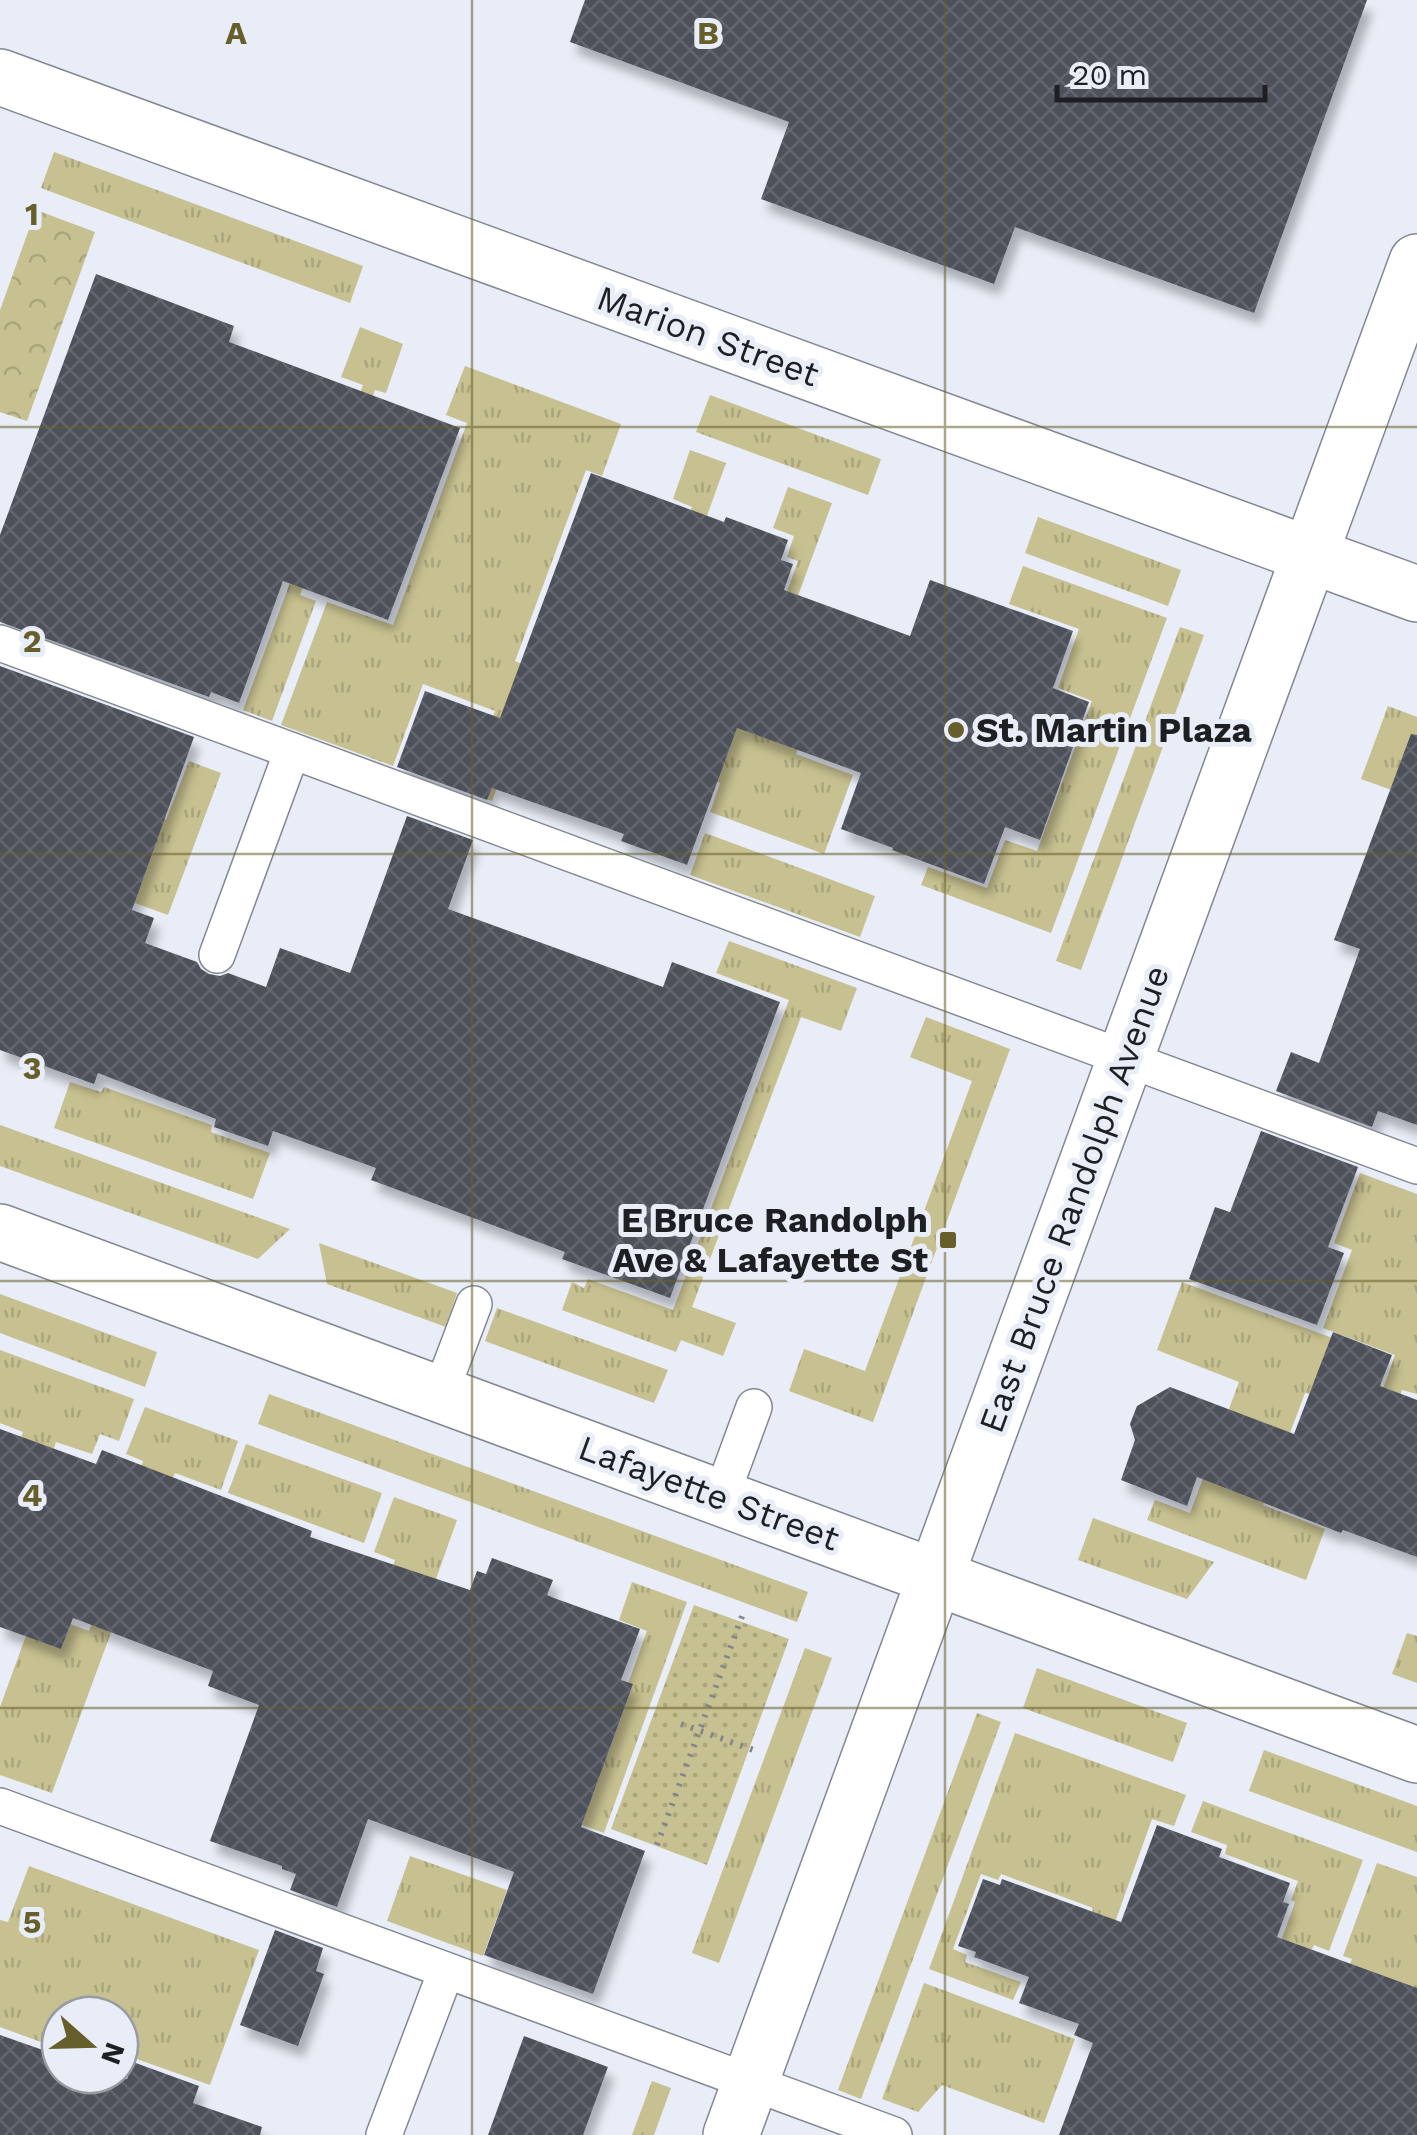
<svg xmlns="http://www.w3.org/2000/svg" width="1417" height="2135" viewBox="0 0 1417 2135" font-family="'Work Sans',sans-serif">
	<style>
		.grass { fill: url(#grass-tufts) }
		.forest { fill: url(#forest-crowns) }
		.garden { fill: url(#garden-dots) }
		.building { fill: url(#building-cross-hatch); filter: url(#shadow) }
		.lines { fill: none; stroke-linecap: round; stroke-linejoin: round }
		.lane-casing { stroke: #848892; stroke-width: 38 }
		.street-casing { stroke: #848892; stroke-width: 58 }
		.secondary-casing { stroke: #848892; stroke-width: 58 }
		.path { stroke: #82858c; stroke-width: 6; stroke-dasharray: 2.5 8; stroke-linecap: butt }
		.lane { stroke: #fff; stroke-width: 35 }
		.street { stroke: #fff; stroke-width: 55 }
		.secondary { stroke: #fff; stroke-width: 55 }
		.grid { fill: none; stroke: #665e2b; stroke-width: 2.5; stroke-opacity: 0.55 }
		.poi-dot { fill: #665e2b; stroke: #e8edf7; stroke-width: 4 }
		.labels { text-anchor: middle; stroke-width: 10; stroke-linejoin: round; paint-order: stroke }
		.street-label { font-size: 35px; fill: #1d1f23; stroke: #e8edf7 }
		.poi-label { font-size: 35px; font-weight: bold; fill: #1d1f23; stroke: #e8edf7; text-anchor: start }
		.grid-label { font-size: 32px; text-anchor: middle; font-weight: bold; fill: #665e2b; stroke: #e8edf7; stroke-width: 10; stroke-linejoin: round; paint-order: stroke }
	</style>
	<defs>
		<pattern id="grass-tufts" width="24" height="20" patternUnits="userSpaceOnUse" patternTransform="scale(2.5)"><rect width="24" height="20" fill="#c7c090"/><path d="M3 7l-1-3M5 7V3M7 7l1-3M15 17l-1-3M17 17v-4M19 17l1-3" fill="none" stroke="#aaa57c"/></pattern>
		<pattern id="forest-crowns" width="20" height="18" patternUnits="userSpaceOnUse" patternTransform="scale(2.5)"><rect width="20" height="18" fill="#c7c090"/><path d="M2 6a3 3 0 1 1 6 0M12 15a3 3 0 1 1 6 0" fill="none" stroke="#aaa57c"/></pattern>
		<pattern id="garden-dots" width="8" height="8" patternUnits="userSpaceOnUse" patternTransform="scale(2.5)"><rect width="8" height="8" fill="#c7c090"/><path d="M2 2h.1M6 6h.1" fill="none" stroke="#aaa57c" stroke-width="1.8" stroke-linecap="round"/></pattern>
		<pattern id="building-cross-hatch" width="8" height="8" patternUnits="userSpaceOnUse" patternTransform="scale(2.5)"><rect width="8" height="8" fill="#4d515a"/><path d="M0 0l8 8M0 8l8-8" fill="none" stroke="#63666e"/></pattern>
		<filter id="shadow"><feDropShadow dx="6" dy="11" stdDeviation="5" flood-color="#0004"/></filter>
	</defs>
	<rect width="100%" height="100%" fill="#e8edf7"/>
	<g class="grass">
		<path d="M 54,152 L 363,266 L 350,303 L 41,188 Z"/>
		<path d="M 360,327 L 403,344 L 386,393 L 375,390 L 300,595 L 316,601 L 272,721 L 243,710 L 363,385 L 341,377 Z"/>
		<path d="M 465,366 L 621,424 L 602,476 L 586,470 L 515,661 L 540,672 L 492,801 L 466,791 L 495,711 L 423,684 L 393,766 L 281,725 L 327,602 L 393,625 L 467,423 L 446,415 Z"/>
		<path d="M 710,395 L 881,459 L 868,495 L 696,432 Z"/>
		<path d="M 690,450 L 726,463 L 672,613 L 655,607 L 692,507 L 673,499 Z"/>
		<path d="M 788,487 L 832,503 L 763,691 L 812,709 L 796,754 L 853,775 L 824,854 L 710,812 L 720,783 L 661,762 L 746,703 L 798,561 L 787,557 L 794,536 L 773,528 Z"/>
		<path d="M 1038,517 L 1181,570 L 1168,606 L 1025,553 Z"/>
		<path d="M 1023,566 L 1167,618 L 1051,933 L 921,885 L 928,867 L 987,888 L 1005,840 L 1037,851 L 1092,701 L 1058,688 L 1079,629 L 1009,604 Z"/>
		<path d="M 1180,627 L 1204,635 L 1081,970 L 1056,961 Z"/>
		<path d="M 1388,706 L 1417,717 L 1417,799 L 1361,779 Z"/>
		<path d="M 189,761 L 221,773 L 168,915 L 107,893 L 0,870 L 107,798 L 166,820 Z"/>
		<path d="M 705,833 L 875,896 L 860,937 L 690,875 Z"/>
		<path d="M 729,941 L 857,988 L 841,1031 L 801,1017 L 692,1307 L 736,1323 L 723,1356 L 681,1340 L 676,1352 L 562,1310 L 572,1282 L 584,1288 L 588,1279 L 673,1310 L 789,1000 L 716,973 Z"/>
		<path d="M 926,1017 L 1010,1049 L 873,1422 L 789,1391 L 804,1349 L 865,1371 L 972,1081 L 910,1057 Z"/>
		<path d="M 70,1082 L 101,1092 L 104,1087 L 212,1125 L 211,1132 L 270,1153 L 253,1199 L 54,1128 Z"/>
		<path d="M 0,1125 L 290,1229 L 258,1259 L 0,1166 Z"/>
		<path d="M 1360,1173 L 1417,1194 L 1417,1394 L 1402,1390 L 1390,1422 L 1373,1416 L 1395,1355 L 1323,1328 L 1352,1250 L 1334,1243 Z"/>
		<path d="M 319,1243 L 457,1293 L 446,1327 L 327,1284 Z"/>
		<path d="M 1182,1282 L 1346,1343 L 1310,1394 L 1305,1393 L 1263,1505 L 1325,1529 L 1306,1580 L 1147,1520 L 1155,1500 L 1190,1513 L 1239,1382 L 1157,1350 Z"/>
		<path d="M 0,1294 L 157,1352 L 145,1387 L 0,1333 Z"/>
		<path d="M 497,1308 L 668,1370 L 654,1403 L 485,1341 Z"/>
		<path d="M 0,1350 L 134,1399 L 119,1441 L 100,1434 L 92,1454 L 56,1442 L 37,1496 L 0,1496 L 23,1432 L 0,1423 Z"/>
		<path d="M 269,1394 L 808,1592 L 797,1622 L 258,1424 Z"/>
		<path d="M 145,1407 L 238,1441 L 221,1490 L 175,1473 L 169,1487 L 138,1476 L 143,1461 L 126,1454 Z"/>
		<path d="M 246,1444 L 382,1493 L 364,1543 L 228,1493 Z"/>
		<path d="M 142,1484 L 163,1491 L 52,1793 L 0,1775 L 0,1707 L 35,1611 L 89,1631 Z"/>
		<path d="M 394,1497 L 457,1520 L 436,1579 L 427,1576 L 422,1591 L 388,1580 L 395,1560 L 374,1552 Z"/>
		<path d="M 1093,1518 L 1214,1562 L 1187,1599 L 1078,1560 Z"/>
		<path d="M 632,1582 L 687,1602 L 604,1833 L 493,1792 L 591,1786 L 647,1631 L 619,1620 Z"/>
		<path d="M 1407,1633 L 1417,1636 L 1417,1683 L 1392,1674 Z"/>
		<path d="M 805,1648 L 832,1658 L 719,1963 L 692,1953 Z"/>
		<path d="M 1037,1668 L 1187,1723 L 1173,1762 L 1023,1708 Z"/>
		<path d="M 977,1713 L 1001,1722 L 861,2099 L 838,2090 Z"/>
		<path d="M 1015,1733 L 1186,1795 L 1174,1826 L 1152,1819 L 1114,1925 L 1091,1917 L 1093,1908 L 1001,1874 L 998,1880 L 981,1874 L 953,1949 L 967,1955 L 965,1962 L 1021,1982 L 1013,2000 L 929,1969 Z"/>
		<path d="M 1264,1750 L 1417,1806 L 1417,1852 L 1249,1791 Z"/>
		<path d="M 1203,1801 L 1363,1860 L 1329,1951 L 1314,1945 L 1306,1961 L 1240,2055 L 1295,1902 L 1291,1900 L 1298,1881 L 1225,1854 L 1227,1845 L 1191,1832 Z"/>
		<path d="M 410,1856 L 507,1890 L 483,1956 L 387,1921 Z"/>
		<path d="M 1377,1863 L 1417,1877 L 1417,2030 L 1345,1978 L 1352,1959 L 1343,1956 Z"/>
		<path d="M 29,1866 L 259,1950 L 210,2085 L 131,2057 L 121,2083 L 98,2075 L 120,2075 L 120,2015 L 60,2015 L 60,2049 L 0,2027 L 0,1920 L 8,1922 Z"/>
		<path d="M 924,1983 L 1075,2039 L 1044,2123 L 942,2085 L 918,2112 L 882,2099 Z"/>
		<path d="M 652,2081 L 671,2088 L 654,2135 L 632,2135 Z"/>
	</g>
	<path class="forest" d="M 36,210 L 95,232 L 27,421 L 0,412 L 0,310 Z"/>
	<path class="garden" d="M 694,1605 L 789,1639 L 707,1865 L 611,1829 Z"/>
	<g class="building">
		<path d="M 585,0 L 1367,0 L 1254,313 L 1015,227 L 994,284 L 761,199 L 789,122 L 570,42 Z"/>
		<path d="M 96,274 L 234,326 L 229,342 L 460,428 L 388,620 L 283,581 L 239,703 L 211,692 L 209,697 L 0,622 L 0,535 Z"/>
		<path d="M 591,473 L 724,522 L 726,517 L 788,540 L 781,560 L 793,564 L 784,590 L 910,636 L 930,580 L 1073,631 L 1053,688 L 1089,702 L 1040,840 L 1005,827 L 984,884 L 892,850 L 893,848 L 841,829 L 861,773 L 737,728 L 687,865 L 621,841 L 624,834 L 492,788 L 487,800 L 397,767 L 425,691 L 500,718 Z"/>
		<path d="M 0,666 L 194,737 L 132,910 L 154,918 L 145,943 L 197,962 L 201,969 L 209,974 L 220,976 L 228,973 L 266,987 L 280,948 L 350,973 L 407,816 L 473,840 L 448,909 L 663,987 L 672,962 L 780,1002 L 670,1298 L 562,1259 L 565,1252 L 371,1180 L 376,1168 L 273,1131 L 268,1146 L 214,1127 L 216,1119 L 98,1073 L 94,1084 L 0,1050 Z"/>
		<path d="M 1411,734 L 1417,735 L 1417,1125 L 1378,1111 L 1372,1127 L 1276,1091 L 1291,1052 L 1319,1063 L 1360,949 L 1334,940 Z"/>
		<path d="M 1261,1131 L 1358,1167 L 1328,1247 L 1344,1253 L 1317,1325 L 1189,1279 L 1215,1207 L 1230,1212 Z"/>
		<path d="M 1333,1332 L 1392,1355 L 1380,1386 L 1417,1400 L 1417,1557 L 1343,1530 L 1341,1533 L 1197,1477 L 1187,1506 L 1121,1480 L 1135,1440 L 1130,1424 L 1137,1406 L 1170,1387 L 1294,1434 Z"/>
		<path d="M 0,1429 L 96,1464 L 102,1450 L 312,1531 L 310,1537 L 470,1590 L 477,1571 L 486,1574 L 492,1558 L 553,1580 L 547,1595 L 554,1598 L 640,1629 L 621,1680 L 633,1684 L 581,1827 L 645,1851 L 593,1994 L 484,1955 L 514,1872 L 368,1819 L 337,1907 L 290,1890 L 296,1874 L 282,1869 L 282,1866 L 210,1841 L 259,1705 L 208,1686 L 213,1671 L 73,1618 L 61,1649 L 0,1627 Z"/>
		<path d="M 1157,1825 L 1222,1849 L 1219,1857 L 1290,1883 L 1283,1902 L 1289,1904 L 1277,1937 L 1417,1988 L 1417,2135 L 1059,2135 L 1093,2043 L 1074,2035 L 1079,2024 L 1019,2003 L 1029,1977 L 974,1957 L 976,1952 L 958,1946 L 983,1879 L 1000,1885 L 1002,1879 L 1121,1922 Z"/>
		<path d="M 275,1930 L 323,1948 L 316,1971 L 324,1974 L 298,2046 L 240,2025 Z"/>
		<path d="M 0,2035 L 60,2056 L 60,2075 L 115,2075 L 127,2079 L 133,2062 L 199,2086 L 193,2103 L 262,2127 L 260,2135 L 0,2135 Z"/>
		<path d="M 524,2036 L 608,2067 L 583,2135 L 488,2135 Z"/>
	</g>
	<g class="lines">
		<defs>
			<g id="lane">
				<path d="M 0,643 L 1417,1166"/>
				<path d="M 217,955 L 292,751"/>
				<path d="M 440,1394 L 474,1304"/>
				<path d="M 721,1497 L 754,1407"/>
				<path d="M 0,1806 L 894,2135"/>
				<path d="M 384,2135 L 446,1971"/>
			</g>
			<g id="street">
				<path d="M 0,77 L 1310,555"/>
				<path d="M 0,1232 L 1417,1755"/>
			</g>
			<g id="secondary">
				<path d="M 1310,555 L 1417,594"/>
				<path d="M 731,2135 L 1417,262"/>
			</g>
		</defs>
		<use href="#lane" class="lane-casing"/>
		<use href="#street" class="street-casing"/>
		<use href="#secondary" class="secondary-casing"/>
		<g class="path">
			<path d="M 681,1724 L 759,1752"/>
			<path d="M 657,1845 L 744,1611"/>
		</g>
		<use href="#lane" class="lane"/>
		<use href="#street" class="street"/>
		<use href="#secondary" class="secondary"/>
	</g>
	<path class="grid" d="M 472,0 L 472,2135M 945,0 L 945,2135M 0,427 L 1417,427M 0,854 L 1417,854M 0,1281 L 1417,1281M 0,1708 L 1417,1708"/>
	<g class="poi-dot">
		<circle cx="956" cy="730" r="10"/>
		<rect x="938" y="1230" width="20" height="20" rx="5"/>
	</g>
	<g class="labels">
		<g class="street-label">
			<text transform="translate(708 336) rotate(20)" y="12">Marion Street</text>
			<text transform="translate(1074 1199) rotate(-70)" y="12">East Bruce Randolph Avenue</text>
			<text transform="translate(709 1493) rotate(20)" y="12">Lafayette Street</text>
		</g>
		<g class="poi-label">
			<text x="976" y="742">St. Martin Plaza</text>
			<text x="928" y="1232" text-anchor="end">E Bruce Randolph<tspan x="928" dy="40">Ave &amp; Lafayette St</tspan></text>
		</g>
	</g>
	<g class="grid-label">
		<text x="236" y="44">A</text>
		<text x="708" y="44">B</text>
		<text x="32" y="225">1</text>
		<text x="32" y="652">2</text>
		<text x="32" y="1079">3</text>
		<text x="32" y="1506">4</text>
		<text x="32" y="1933">5</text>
	</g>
	<g transform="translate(90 2045) rotate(110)"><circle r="48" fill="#e8edf7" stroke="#979ba2" stroke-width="2.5"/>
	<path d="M0-8L18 38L0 25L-18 38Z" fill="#665e2b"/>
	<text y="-15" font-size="28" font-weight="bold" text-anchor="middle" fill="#1d1f23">N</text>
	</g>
	<path d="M1057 85v15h208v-15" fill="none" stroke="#1d1f23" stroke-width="5"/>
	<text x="1072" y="85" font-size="30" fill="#1d1f23" stroke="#e8edf7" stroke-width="8" paint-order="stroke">20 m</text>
</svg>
